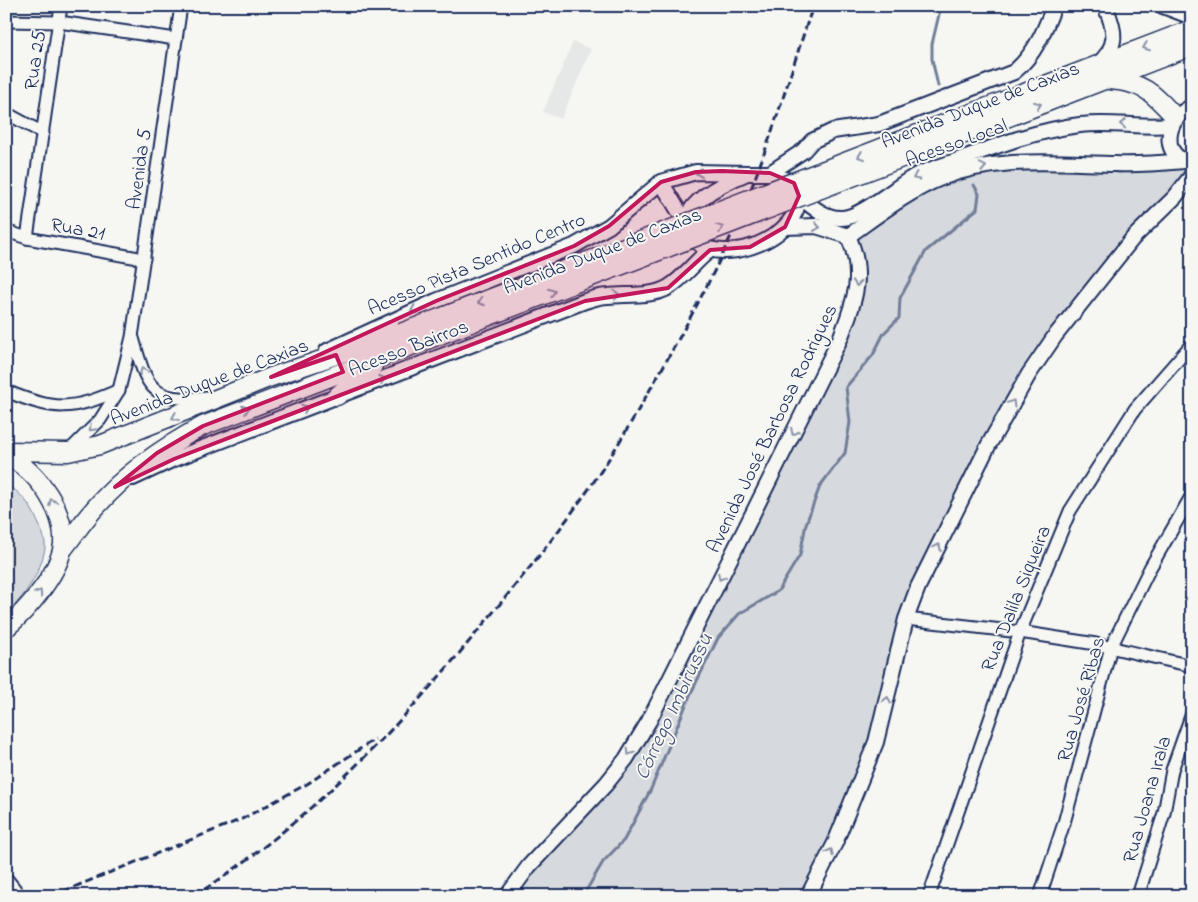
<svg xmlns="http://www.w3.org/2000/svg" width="1198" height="902" viewBox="0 0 1198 902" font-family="'Indie Flower',sans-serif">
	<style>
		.built { fill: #e6e7e7 }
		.green { fill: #d6d9dd; stroke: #78849e }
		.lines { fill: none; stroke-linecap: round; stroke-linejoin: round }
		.stream { stroke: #717e99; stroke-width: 3 }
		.minor-casing { stroke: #1b2f5e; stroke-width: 15 }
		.tertiary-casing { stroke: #1b2f5e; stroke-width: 18 }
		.secondary-casing { stroke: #1b2f5e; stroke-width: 20 }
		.primary-casing { stroke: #1b2f5e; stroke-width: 21 }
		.minor { stroke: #f6f6f2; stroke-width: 11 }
		.tertiary { stroke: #f6f6f2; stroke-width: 14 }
		.secondary { stroke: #f6f6f2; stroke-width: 16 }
		.primary { stroke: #f6f6f2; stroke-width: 18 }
		.rail { stroke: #1b2f5e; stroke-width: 3; stroke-dasharray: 8 4; stroke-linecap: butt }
		.primary-bridge-casing { stroke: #1b2f5e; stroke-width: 21; stroke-linecap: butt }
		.primary-bridge { stroke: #f6f6f2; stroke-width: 18 }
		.oneway { stroke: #8892a8 }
		.marked { fill: #c2185b; fill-opacity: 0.2; stroke: #c2185b; stroke-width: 4; stroke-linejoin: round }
		.labels { text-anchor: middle; stroke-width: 4; stroke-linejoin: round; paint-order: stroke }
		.street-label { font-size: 20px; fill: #1b2f5e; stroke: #f6f6f2 }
		.water-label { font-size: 21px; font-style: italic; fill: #46567b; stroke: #f6f6f2 }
	</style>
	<rect width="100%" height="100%" fill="#f6f6f2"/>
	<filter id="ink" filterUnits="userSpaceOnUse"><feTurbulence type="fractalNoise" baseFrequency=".02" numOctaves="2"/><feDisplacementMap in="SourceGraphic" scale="10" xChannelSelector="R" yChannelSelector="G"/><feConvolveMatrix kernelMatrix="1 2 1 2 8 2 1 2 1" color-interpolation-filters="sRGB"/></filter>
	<g filter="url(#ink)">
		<path class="built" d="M 573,42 L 591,49 L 561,119 L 543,112 Z"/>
		<g class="green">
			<path d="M 1070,166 L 1119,173 L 1182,167 L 1190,171 L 1056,330 L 919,580 L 878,736 L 806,896 L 504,896 L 627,752 L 841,333 L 859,236 L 903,199 L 968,173 Z"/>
			<path d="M 6,484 C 20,492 30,504 36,518 C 40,527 46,538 45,548 C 41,573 24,597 6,614 Z"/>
		</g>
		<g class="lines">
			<g class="stream">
				<path d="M 938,86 L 932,59 L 932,44 L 941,6"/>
				<path d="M 583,896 L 603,862 L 624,840 L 651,789 L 691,693 L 718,638 L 739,614 L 778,591 L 800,555 L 806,524 L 820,486 L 845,453 L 850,422 L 846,387 L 873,355 L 884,333 L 899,318 L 900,298 L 926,251 L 977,209 L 979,194 L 974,185"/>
			</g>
			<defs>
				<g id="minor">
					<path d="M 6,21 L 59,22 L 176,39"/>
					<path d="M 6,113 L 43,133"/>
					<path d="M 6,231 L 27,238 L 144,259"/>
					<path d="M 27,238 L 61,6"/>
					<path d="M 133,338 C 147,388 151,403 207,397"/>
					<path d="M 6,391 C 55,411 71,411 119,390"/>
					<path d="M 69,451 L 100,420 L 119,390 L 132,337 L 181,6"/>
					<path d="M 906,619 L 1020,632 L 1096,644 L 1192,666"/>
					<path d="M 929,896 L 1020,632 L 1070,511 L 1135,409 L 1192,344"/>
					<path d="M 1040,896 L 1064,823 L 1111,647 L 1150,568 L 1192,495"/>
					<path d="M 1138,896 L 1164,813 L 1172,770 L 1192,713"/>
				</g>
				<g id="tertiary">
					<path d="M 1163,6 L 1192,17"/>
					<path d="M 1097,65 C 1119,46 1116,31 1105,6"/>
					<path d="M 1188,162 C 1159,154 1167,116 1192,107"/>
					<path d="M 747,173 L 770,173 L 794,183 C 795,187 799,193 799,197 C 797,235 742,258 709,249 C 701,247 697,242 692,236 C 669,207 728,181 747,173 Z"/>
					<path d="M 770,173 L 803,151 L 812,141 L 833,131 L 879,124 L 1014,72 C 1035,54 1044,32 1054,6"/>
					<path d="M 661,182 L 686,223"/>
					<path d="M 799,196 C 811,206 825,219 842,218 C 860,218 898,185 917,175 C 928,170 941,166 953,162 C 993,147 1037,130 1080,125 C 1111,121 1141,128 1171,125"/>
					<path d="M 785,227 L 816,226 L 848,236"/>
					<path d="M 848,236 C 878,215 907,192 941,178 C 997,156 1057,163 1116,164 C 1138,165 1161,163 1184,161"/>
					<path d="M 327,351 L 436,301 L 574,246 L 609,226 L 661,182 L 696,172 L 747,173"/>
					<path d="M 133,478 L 174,459 L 585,301 C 592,299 600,296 608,296 C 627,294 653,297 669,287 C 685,277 695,261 710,250"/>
					<path d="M 507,896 L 529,866 L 606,784 L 626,759 L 649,721 L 840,339 C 854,302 866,275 848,236"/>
					<path d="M 808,896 L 835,843 L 876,742 L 906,619 L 918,587 L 988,446 L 1029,374 L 1055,336 L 1133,238 L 1175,197 L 1192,175"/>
				</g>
				<path id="secondary" d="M 6,882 L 17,896"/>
				<g id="primary">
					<path d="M 1109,80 C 1143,82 1153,93 1175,117"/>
					<path d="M 988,107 L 1192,29"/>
					<path d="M 993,123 L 1192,46"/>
					<path d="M 337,396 L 373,366"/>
					<path d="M 6,451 L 68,452 L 100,445 L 271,377 L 401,333"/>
					<path d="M 6,456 C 37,468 70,517 62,550 C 56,577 26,611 6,628"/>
					<path d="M 63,549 C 74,535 84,520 96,507 C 126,473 163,447 203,426 L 408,347"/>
				</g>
			</defs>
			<use href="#minor" class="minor-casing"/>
			<use href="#tertiary" class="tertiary-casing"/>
			<use href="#secondary" class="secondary-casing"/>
			<use href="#primary" class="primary-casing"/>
			<use href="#minor" class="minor"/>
			<use href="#tertiary" class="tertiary"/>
			<use href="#secondary" class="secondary"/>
			<use href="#primary" class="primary"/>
			<g class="rail">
				<path d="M 52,896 L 242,819 L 307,784 L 375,739"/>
				<path d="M 194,896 C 304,827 395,731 477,632 C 512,589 548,547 580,501 C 610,461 634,417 659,374 C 689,321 718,267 742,211 C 770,144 790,74 813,6"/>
			</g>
			<defs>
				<g id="primary-bridge">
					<path d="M 401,333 L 988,107"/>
					<path d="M 408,347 L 993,123"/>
				</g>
			</defs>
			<use href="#primary-bridge" class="primary-bridge-casing"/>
			<use href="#primary-bridge" class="primary-bridge"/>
		</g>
		<defs><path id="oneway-chevron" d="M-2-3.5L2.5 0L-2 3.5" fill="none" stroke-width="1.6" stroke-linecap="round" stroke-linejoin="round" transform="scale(1.25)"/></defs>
		<g class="oneway">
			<use href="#oneway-chevron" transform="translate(1146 47) rotate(159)"/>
			<use href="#oneway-chevron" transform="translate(1038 105) rotate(-21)"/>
			<use href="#oneway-chevron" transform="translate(1123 124) rotate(-177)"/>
			<use href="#oneway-chevron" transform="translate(861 156) rotate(159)"/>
			<use href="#oneway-chevron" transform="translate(983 167) rotate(-11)"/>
			<use href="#oneway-chevron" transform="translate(699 173) rotate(174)"/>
			<use href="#oneway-chevron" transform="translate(916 177) rotate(154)"/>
			<use href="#oneway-chevron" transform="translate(817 227) rotate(8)"/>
			<use href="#oneway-chevron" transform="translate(720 228) rotate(-21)"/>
			<use href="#oneway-chevron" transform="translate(857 283) rotate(94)"/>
			<use href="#oneway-chevron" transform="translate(552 292) rotate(-21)"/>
			<use href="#oneway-chevron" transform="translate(617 295) rotate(-4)"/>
			<use href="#oneway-chevron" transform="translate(481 302) rotate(159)"/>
			<use href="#oneway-chevron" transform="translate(414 310) rotate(156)"/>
			<use href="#oneway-chevron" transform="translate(143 371) rotate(-111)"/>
			<use href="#oneway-chevron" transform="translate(382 379) rotate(-21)"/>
			<use href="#oneway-chevron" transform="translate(1012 403) rotate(-59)"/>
			<use href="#oneway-chevron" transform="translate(305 408) rotate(-21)"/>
			<use href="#oneway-chevron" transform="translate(246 409) rotate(-21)"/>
			<use href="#oneway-chevron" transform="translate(175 417) rotate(158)"/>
			<use href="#oneway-chevron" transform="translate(92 428) rotate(135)"/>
			<use href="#oneway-chevron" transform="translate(794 432) rotate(116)"/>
			<use href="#oneway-chevron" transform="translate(52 502) rotate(-117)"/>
			<use href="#oneway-chevron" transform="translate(938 547) rotate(-63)"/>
			<use href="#oneway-chevron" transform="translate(721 577) rotate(117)"/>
			<use href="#oneway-chevron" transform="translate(39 593) rotate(-57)"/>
			<use href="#oneway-chevron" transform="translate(887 700) rotate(-76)"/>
			<use href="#oneway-chevron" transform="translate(630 752) rotate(122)"/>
			<use href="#oneway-chevron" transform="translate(830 852) rotate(-63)"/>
		</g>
	</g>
	<path class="marked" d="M 722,171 L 770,173 L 794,183 L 799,196 L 785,227 L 750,247 L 710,250 L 668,288 L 585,301 L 174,459 L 115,487 L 157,453 L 203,426 L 343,372 L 336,355 L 271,377 L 436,301 L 574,246 L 609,226 L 661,182 L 696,172 Z"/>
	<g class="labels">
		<g class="street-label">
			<text transform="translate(34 60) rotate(-82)" y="7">Rua 25</text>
			<text transform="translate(980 104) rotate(-21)" y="7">Avenida Duque de Caxias</text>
			<text transform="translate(956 142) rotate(-20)" y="7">Acesso Local</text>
			<text transform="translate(138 169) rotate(-82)" y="7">Avenida 5</text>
			<text transform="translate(78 228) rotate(10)" y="7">Rua 21</text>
			<text transform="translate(602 250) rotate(-21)" y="7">Avenida Duque de Caxias</text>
			<text transform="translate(476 263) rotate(-23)" y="7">Acesso Pista Sentido Centro</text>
			<text transform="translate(408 347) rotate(-21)" y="7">Acesso Bairros</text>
			<text transform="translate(209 381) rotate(-21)" y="7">Avenida Duque de Caxias</text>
			<text transform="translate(771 428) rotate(-64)" y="7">Avenida José Barbosa Rodrigues</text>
			<text transform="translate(1015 598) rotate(-68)" y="7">Rua Dalila Siqueira</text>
			<text transform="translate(1080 699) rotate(-74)" y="7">Rua José Ribas</text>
			<text transform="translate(1146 799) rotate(-74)" y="7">Rua Joana Irala</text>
		</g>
		<g class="water-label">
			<text transform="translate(673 706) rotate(-65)" y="7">Córrego Imbirussu</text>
		</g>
	</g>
	<rect width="1198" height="902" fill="none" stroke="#f6f6f2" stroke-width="25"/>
	<rect x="12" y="12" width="1173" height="877" fill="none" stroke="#1b2f5e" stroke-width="2" filter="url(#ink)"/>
</svg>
